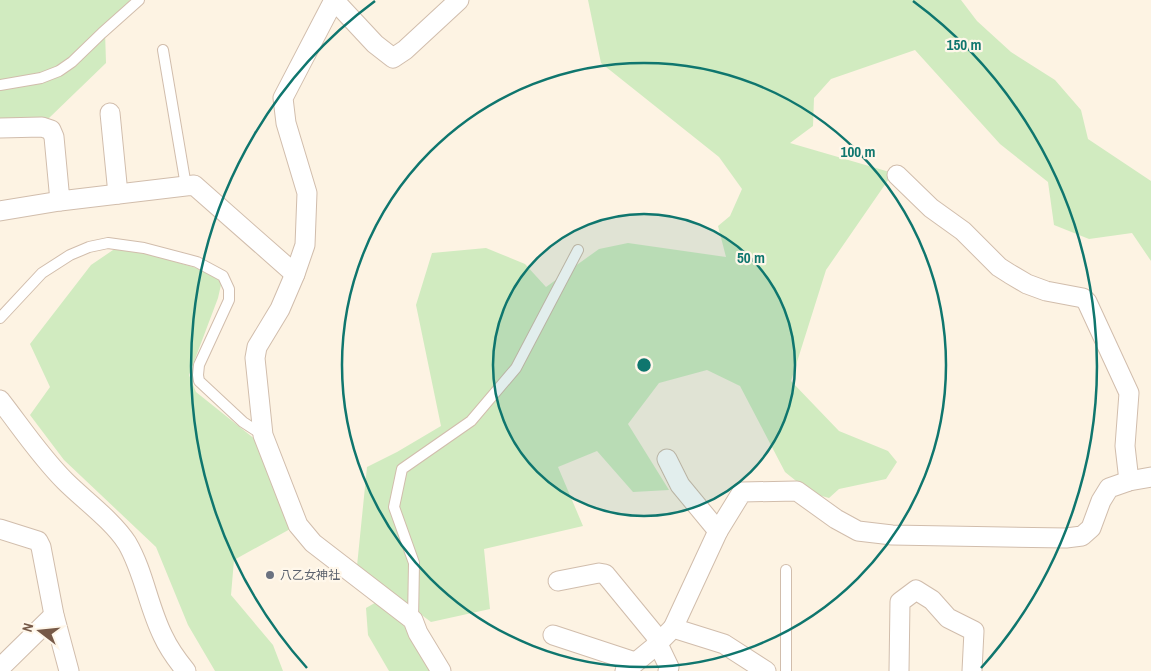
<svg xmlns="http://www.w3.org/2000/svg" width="1151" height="671" viewBox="0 0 1151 671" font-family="'Archivo Narrow','Noto Sans JP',sans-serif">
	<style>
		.green { fill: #d1ebc0 }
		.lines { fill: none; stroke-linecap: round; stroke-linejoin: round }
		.service-casing { stroke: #d1bdac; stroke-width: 12 }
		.minor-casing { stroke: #d1bdac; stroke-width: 21 }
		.service { stroke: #fff; stroke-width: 10 }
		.minor { stroke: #fff; stroke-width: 19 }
		.ring { fill: none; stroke: #0f766e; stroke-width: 2.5 }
		.worship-dot { fill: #6b7280; stroke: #fff7ea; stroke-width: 2 }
		.labels { text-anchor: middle; stroke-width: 4.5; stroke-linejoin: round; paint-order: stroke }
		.worship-label { font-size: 12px; fill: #5b616d; stroke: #fff7ea; text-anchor: start }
		.centre { fill: #0f766e; stroke: #fff7ea; stroke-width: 2.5 }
		.ring-label { font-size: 15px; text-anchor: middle; font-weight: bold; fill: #0f766e; stroke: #fff7ea; stroke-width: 4.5; stroke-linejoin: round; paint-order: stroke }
	</style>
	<rect width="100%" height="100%" fill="#fdf3e3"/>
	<g class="green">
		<path d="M 0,0 L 130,0 L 105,31 L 106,63 L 49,118 L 0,118 Z"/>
		<path d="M 588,0 L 961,0 L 977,21 L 1011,52 L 1055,80 L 1081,110 L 1088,139 L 1151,181 L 1151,261 L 1132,233 L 1089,239 L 1054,225 L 1048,182 L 1000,144 L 915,50 L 831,79 L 814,98 L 813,126 L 790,143 L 893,173 L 826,270 L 791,381 L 839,431 L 888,451 L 897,462 L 886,479 L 839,489 L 829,498 L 811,493 L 785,472 L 740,386 L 707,370 L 659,383 L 628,424 L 669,490 L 633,492 L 597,451 L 558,467 L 583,526 L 484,549 L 490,609 L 431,622 L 357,566 L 367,467 L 397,452 L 441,426 L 416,305 L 432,253 L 486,248 L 525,264 L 546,287 L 599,249 L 628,243 L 726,257 L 718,226 L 730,216 L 742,189 L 719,157 L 601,63 Z"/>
		<path d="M 116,248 L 149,254 L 223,276 L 218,298 L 189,375 L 196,392 L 256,440 L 292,528 L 234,560 L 231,595 L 273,645 L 283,671 L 215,671 L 188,625 L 156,547 L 64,460 L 30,415 L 50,387 L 30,344 L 91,265 Z"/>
		<path d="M 380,600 L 415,638 L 434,671 L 389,671 L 368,635 L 366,608 Z"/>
	</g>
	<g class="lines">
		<defs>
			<g id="service">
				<path d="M 163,50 L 186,186"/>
				<path d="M 0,85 L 41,78 L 59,71 L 72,62 L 102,33 L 139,0"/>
				<path d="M 0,318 L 42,273 L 70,255 L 89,247 L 108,243 L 144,248 L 197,262 L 223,276 L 229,289 L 229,300 L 199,365 L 198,375 L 199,381 L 243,422 L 263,435"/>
				<path d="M 786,570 L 786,671"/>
				<path d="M 413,620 L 414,563 L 394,507 L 402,469 L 471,421 L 516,368 L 578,250"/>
			</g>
			<g id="minor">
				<path d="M 334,0 L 283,98 L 286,123 L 307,193 L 305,245 L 295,274 L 280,309 L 257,347 L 255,358 L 263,435 L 298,525 L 313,543 L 413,620 L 418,633 L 441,671"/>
				<path d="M 334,0 L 375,44 L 393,58 L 405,50 L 459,0"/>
				<path d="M 110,113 L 118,194"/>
				<path d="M 0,128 L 42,127 L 51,130 L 54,137 L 60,201 L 194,185 L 295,274"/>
				<path d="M 897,175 L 931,208 L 963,231 L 999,267 L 1010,274 L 1027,284 L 1046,291 L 1083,298 L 1087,302 L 1129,393 L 1125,446 L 1129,481"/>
				<path d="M 0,211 L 60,201"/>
				<path d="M 0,400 C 21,427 40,456 65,481 C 84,500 112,520 127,543 C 144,572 148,606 163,636 C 169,649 177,660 186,671"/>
				<path d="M 667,459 L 680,485 L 718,531"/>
				<path d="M 0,529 L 38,541 L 41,547 L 54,615 L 69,671"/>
				<path d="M 558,581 L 599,573 L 605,574 L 660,641"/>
				<path d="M 673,628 L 718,531 L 742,492 L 797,491 L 836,519 L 858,531 L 892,535 L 1066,538 L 1082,536 L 1091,528 L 1101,501 L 1109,488 L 1129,481 L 1151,477"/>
				<path d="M 553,635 L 635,662"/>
				<path d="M 658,644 L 669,667 L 668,671"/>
				<path d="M 0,668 L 54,615"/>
				<path d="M 625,671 L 653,648 L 673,628 L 724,644 L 766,671"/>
				<path d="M 899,671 L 900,602 L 916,590 L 932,600 L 948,618 L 974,631 L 972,671"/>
			</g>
		</defs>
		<use href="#service" class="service-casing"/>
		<use href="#minor" class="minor-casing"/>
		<use href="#service" class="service"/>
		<use href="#minor" class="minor"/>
	</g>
	<circle cx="644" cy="365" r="151" fill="#0f766e" fill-opacity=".12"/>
	<g class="ring">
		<circle cx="644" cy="365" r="151"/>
		<circle cx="644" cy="365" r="302"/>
		<path d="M307 668A453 453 0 0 1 375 1M913 1A453 453 0 0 1 981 668"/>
	</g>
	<circle class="worship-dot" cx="270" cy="575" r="5"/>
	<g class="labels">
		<g class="worship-label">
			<text x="280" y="579">八乙女神社</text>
		</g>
	</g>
	<circle cx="644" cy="365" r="8" class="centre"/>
	<g class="ring-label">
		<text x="964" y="50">150 m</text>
		<text x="858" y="157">100 m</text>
		<text x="751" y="263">50 m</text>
	</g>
	<g transform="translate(40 631) rotate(286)" stroke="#fff7ea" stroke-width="4" paint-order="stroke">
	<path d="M0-4L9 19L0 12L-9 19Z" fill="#765948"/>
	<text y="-8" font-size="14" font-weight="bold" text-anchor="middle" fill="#765948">N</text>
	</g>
</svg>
